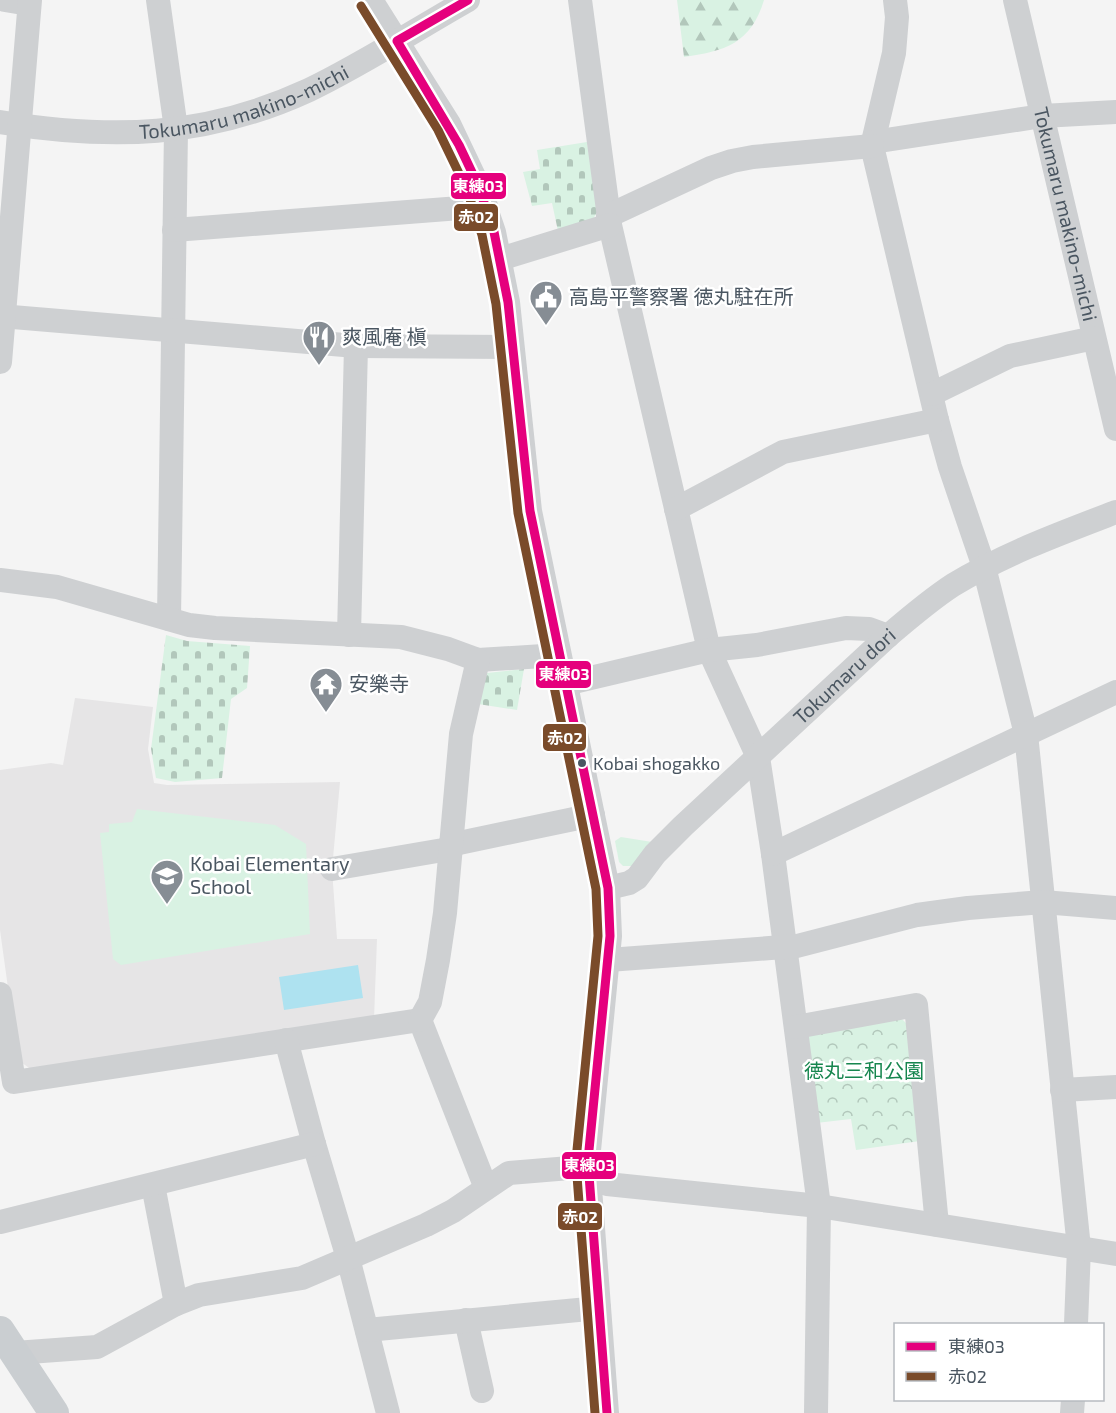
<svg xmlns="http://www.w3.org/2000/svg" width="1116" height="1413" viewBox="0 0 1116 1413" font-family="'Exo 2','Noto Sans JP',sans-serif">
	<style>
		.education { fill: #e6e5e6 }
		.green { fill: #d9f2e3 }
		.forest { fill: url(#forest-firs) }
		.cemetery { fill: url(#cemetery-stones) }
		.park { fill: url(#park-crowns) }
		.water { fill: #aee2f0 }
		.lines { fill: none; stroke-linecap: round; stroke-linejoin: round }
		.minor { stroke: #ced0d2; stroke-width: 24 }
		.major { stroke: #caced1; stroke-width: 30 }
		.bus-1-casing { stroke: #fff; stroke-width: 14 }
		.bus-2-casing { stroke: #fff; stroke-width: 14 }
		.bus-1 { stroke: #e5007d; stroke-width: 9 }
		.bus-2 { stroke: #7a4b2a; stroke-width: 9 }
		.bus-dot { fill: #4a5661; stroke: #fff; stroke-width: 2 }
		.labels { text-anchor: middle; stroke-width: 5; stroke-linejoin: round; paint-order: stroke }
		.bus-label { font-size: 18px; fill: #4a5661; stroke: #fff; text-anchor: start }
		.street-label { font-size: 20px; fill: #4a5661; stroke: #fff }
		.poi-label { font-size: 20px; fill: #4a5661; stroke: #fff; text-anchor: start }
		.park-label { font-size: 20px; fill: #17864f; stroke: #fff }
		.line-badge { stroke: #fff; stroke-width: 2 }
		.badge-label { font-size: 16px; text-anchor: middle; font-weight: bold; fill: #fff }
	</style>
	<defs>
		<pattern id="forest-firs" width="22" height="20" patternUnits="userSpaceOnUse" patternTransform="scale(1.5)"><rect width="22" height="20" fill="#d9f2e3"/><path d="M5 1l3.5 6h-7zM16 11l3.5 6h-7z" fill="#b2c7bb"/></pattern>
		<pattern id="cemetery-stones" width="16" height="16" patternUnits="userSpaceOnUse" patternTransform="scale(1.5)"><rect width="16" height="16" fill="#d9f2e3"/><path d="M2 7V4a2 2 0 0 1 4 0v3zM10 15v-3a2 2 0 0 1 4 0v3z" fill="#b2c7bb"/></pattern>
		<pattern id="park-crowns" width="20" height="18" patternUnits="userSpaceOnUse" patternTransform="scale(1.5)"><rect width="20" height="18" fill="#d9f2e3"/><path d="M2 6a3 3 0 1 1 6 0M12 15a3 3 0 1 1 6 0" fill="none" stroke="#b2c7bb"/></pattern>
	</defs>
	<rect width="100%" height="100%" fill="#f4f4f4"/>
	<path class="education" d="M 75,698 L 153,707 L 148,749 L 154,783 L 167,785 L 340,782 L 332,869 L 337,939 L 377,939 L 374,1019 L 32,1070 L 18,1060 L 0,930 L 0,770 L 51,763 L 63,765 Z"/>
	<g class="green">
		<path d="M 137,809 L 275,825 L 306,844 L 310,934 L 121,965 L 113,959 L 100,833 L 109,832 L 109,824 L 132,822 Z"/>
		<path d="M 621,837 L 652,842 L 633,866 L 623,866 L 619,862 L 615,841 Z"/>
	</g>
	<path class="forest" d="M 677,0 L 764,0 C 751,43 726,51 684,57 Z"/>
	<g class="cemetery">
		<path d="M 587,142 L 598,211 L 591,222 L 558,231 L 552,203 L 532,206 L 523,172 L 540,169 L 537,150 Z"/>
		<path d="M 166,635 L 187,641 L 250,646 L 247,688 L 231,699 L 222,778 L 175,782 L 156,778 L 151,749 Z"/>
		<path d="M 524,669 L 517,710 L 478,704 L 487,673 Z"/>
	</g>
	<path class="park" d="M 899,1016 L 908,1025 L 920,1141 L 856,1150 L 851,1119 L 816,1123 L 806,1041 L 812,1031 Z"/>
	<path class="water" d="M 358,965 L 363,998 L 284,1010 L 279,977 Z"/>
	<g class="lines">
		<g class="minor">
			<path d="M 5,0 L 29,4"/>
			<path d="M 158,0 L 176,129 L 169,619"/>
			<path d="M 371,0 L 449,124 L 478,185 L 494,232 L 508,302 L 530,511 L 608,888 L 610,936 L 589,1150 L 589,1175 L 607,1413"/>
			<path d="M 580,0 L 610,225 L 709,650 L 758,757 L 773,854 L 819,1206 L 816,1413"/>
			<path d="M 895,0 L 897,17 L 894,53 L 872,146 L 937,420 L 950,467 L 984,567 L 1026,734 L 1079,1248 L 1076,1324"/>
			<path id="s1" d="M 1015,0 L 1116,429"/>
			<path id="s2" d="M 0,122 C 111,140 205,138 309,90 C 363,64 415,30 468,0"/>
			<path d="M 873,142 L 1042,116 L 1116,112"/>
			<path d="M 608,216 L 711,168 L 732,161 L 753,157 L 872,146"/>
			<path d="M 174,230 L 486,206"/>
			<path d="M 500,259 L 610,225"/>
			<path d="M 0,316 L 356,346 L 512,347"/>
			<path d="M 0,362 L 30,0"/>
			<path d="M 932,394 L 1010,356 L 1094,338"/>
			<path d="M 676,509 L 783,452 L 937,420"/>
			<path d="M 0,580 L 57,587 L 189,625 L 215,628 L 401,637 L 448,649 L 478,660 L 559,655"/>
			<path d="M 349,635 L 356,346"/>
			<path d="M 565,684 L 709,650 L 757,645 L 846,628 L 869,629 L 888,636"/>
			<path d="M 773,854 L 1116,692"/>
			<path d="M 332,869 L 443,850 L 459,843 L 593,815"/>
			<path id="s3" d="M 608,888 L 629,883 L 637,878 L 655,854 L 683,826 L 888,636 C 909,618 930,600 953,585 C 1004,554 1061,533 1116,512"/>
			<path d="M 608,960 L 797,946 L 917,915 L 968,908 L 1043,902 L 1116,908"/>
			<path d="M 0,994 L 14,1082 L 420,1020 L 486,1188"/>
			<path d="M 420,1020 L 430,1002 L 438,960 L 445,913 L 461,734 L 478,660"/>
			<path d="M 796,1027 L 916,1005 L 937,1225"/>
			<path d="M 286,1040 L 314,1144 L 348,1258 L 388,1413"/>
			<path d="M 1062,1090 L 1116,1087"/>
			<path d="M 153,1185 L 176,1304"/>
			<path d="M 0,1222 L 314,1144"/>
			<path d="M 466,1320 L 482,1391"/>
			<path d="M 367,1330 L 599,1308"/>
			<path d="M 15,1353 L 97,1347 L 176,1304 L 199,1295 L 302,1278 L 426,1225 L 453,1211 L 509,1173 L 570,1168 L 607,1184 L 819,1206 L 1116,1254"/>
			<path d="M 1072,1413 L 1073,1400"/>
		</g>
		<path class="major" d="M 0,1331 L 54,1413"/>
		<defs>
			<path id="bus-1" d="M 468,0 L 397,41 L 459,145 L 478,185 L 494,232 L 508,302 L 530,511 L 608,888 L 610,936 L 589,1150 L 589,1175 L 607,1413"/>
			<path id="bus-2" d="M 361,6 L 438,130 L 467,190 L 482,235 L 496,304 L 518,513 L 596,889 L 598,936 L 577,1150 L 577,1176 L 595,1413"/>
		</defs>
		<use href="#bus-1" class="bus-1-casing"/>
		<use href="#bus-2" class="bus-2-casing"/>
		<use href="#bus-1" class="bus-1"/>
		<use href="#bus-2" class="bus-2"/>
	</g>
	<defs>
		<symbol id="civic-pin" viewBox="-11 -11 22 30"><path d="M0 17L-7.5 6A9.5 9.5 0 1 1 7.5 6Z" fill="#868d94" stroke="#fff"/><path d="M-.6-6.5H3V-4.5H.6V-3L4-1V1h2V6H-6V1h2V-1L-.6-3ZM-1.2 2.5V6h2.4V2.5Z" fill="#fff"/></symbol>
		<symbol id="restaurant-pin" viewBox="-11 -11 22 30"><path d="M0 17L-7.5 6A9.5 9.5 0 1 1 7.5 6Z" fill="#868d94" stroke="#fff"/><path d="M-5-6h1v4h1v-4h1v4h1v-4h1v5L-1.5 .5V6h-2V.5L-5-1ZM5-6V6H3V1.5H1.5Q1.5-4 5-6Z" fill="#fff"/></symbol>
		<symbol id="temple-pin" viewBox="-11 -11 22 30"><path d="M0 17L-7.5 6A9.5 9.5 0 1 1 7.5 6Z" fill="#868d94" stroke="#fff"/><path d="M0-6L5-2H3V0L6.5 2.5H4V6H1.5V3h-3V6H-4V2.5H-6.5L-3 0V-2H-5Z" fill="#fff"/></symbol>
		<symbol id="school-pin" viewBox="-11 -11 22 30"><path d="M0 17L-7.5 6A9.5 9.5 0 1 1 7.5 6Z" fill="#868d94" stroke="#fff"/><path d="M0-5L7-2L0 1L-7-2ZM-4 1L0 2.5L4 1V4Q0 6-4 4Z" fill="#fff"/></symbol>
	</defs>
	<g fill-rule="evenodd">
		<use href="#civic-pin" x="527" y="278" width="38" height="52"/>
		<use href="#restaurant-pin" x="300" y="318" width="38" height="52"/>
		<use href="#temple-pin" x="307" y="665" width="38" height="52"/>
		<use href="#school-pin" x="148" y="857" width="38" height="52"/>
	</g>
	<circle class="bus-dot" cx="582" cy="763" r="5"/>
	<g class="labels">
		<g class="bus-label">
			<text x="593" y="770">Kobai shogakko</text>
		</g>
		<g class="street-label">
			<text dy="7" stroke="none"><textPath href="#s2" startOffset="249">Tokumaru makino-michi</textPath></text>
			<text dy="7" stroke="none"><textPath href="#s1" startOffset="220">Tokumaru makino-michi</textPath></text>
			<text dy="7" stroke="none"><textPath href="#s3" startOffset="321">Tokumaru dori</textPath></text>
		</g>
		<g class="poi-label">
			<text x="569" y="304">高島平警察署 徳丸駐在所</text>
			<text x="342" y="344">爽風庵 槇</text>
			<text x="349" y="691">安樂寺</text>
			<text x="190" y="871">Kobai Elementary<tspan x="190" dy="23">School</tspan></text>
		</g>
		<g class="park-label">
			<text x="864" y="1078">徳丸三和公園</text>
		</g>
	</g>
	<g class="line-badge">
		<rect x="450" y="172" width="57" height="28" rx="6" fill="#e5007d"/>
		<rect x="453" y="203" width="46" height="29" rx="6" fill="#7a4b2a"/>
		<rect x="535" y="660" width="57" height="29" rx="6" fill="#e5007d"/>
		<rect x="542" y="723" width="45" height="29" rx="6" fill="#7a4b2a"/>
		<rect x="561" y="1151" width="56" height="29" rx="6" fill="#e5007d"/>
		<rect x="557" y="1202" width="46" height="29" rx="6" fill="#7a4b2a"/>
	</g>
	<g class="badge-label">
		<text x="478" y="192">東練03</text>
		<text x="476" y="223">赤02</text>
		<text x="564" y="680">東練03</text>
		<text x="565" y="744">赤02</text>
		<text x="589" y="1171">東練03</text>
		<text x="580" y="1223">赤02</text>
	</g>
	<rect x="894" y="1323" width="210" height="78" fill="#ffffff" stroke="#b7bbc0" stroke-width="1.5"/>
	<rect x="906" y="1342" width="30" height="9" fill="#e5007d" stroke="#b7bbc0" stroke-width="1.5"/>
	<text x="948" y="1353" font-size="18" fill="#4a5661">東練03</text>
	<rect x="906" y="1372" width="30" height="9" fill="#7a4b2a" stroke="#b7bbc0" stroke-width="1.5"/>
	<text x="948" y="1383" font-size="18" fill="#4a5661">赤02</text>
</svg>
